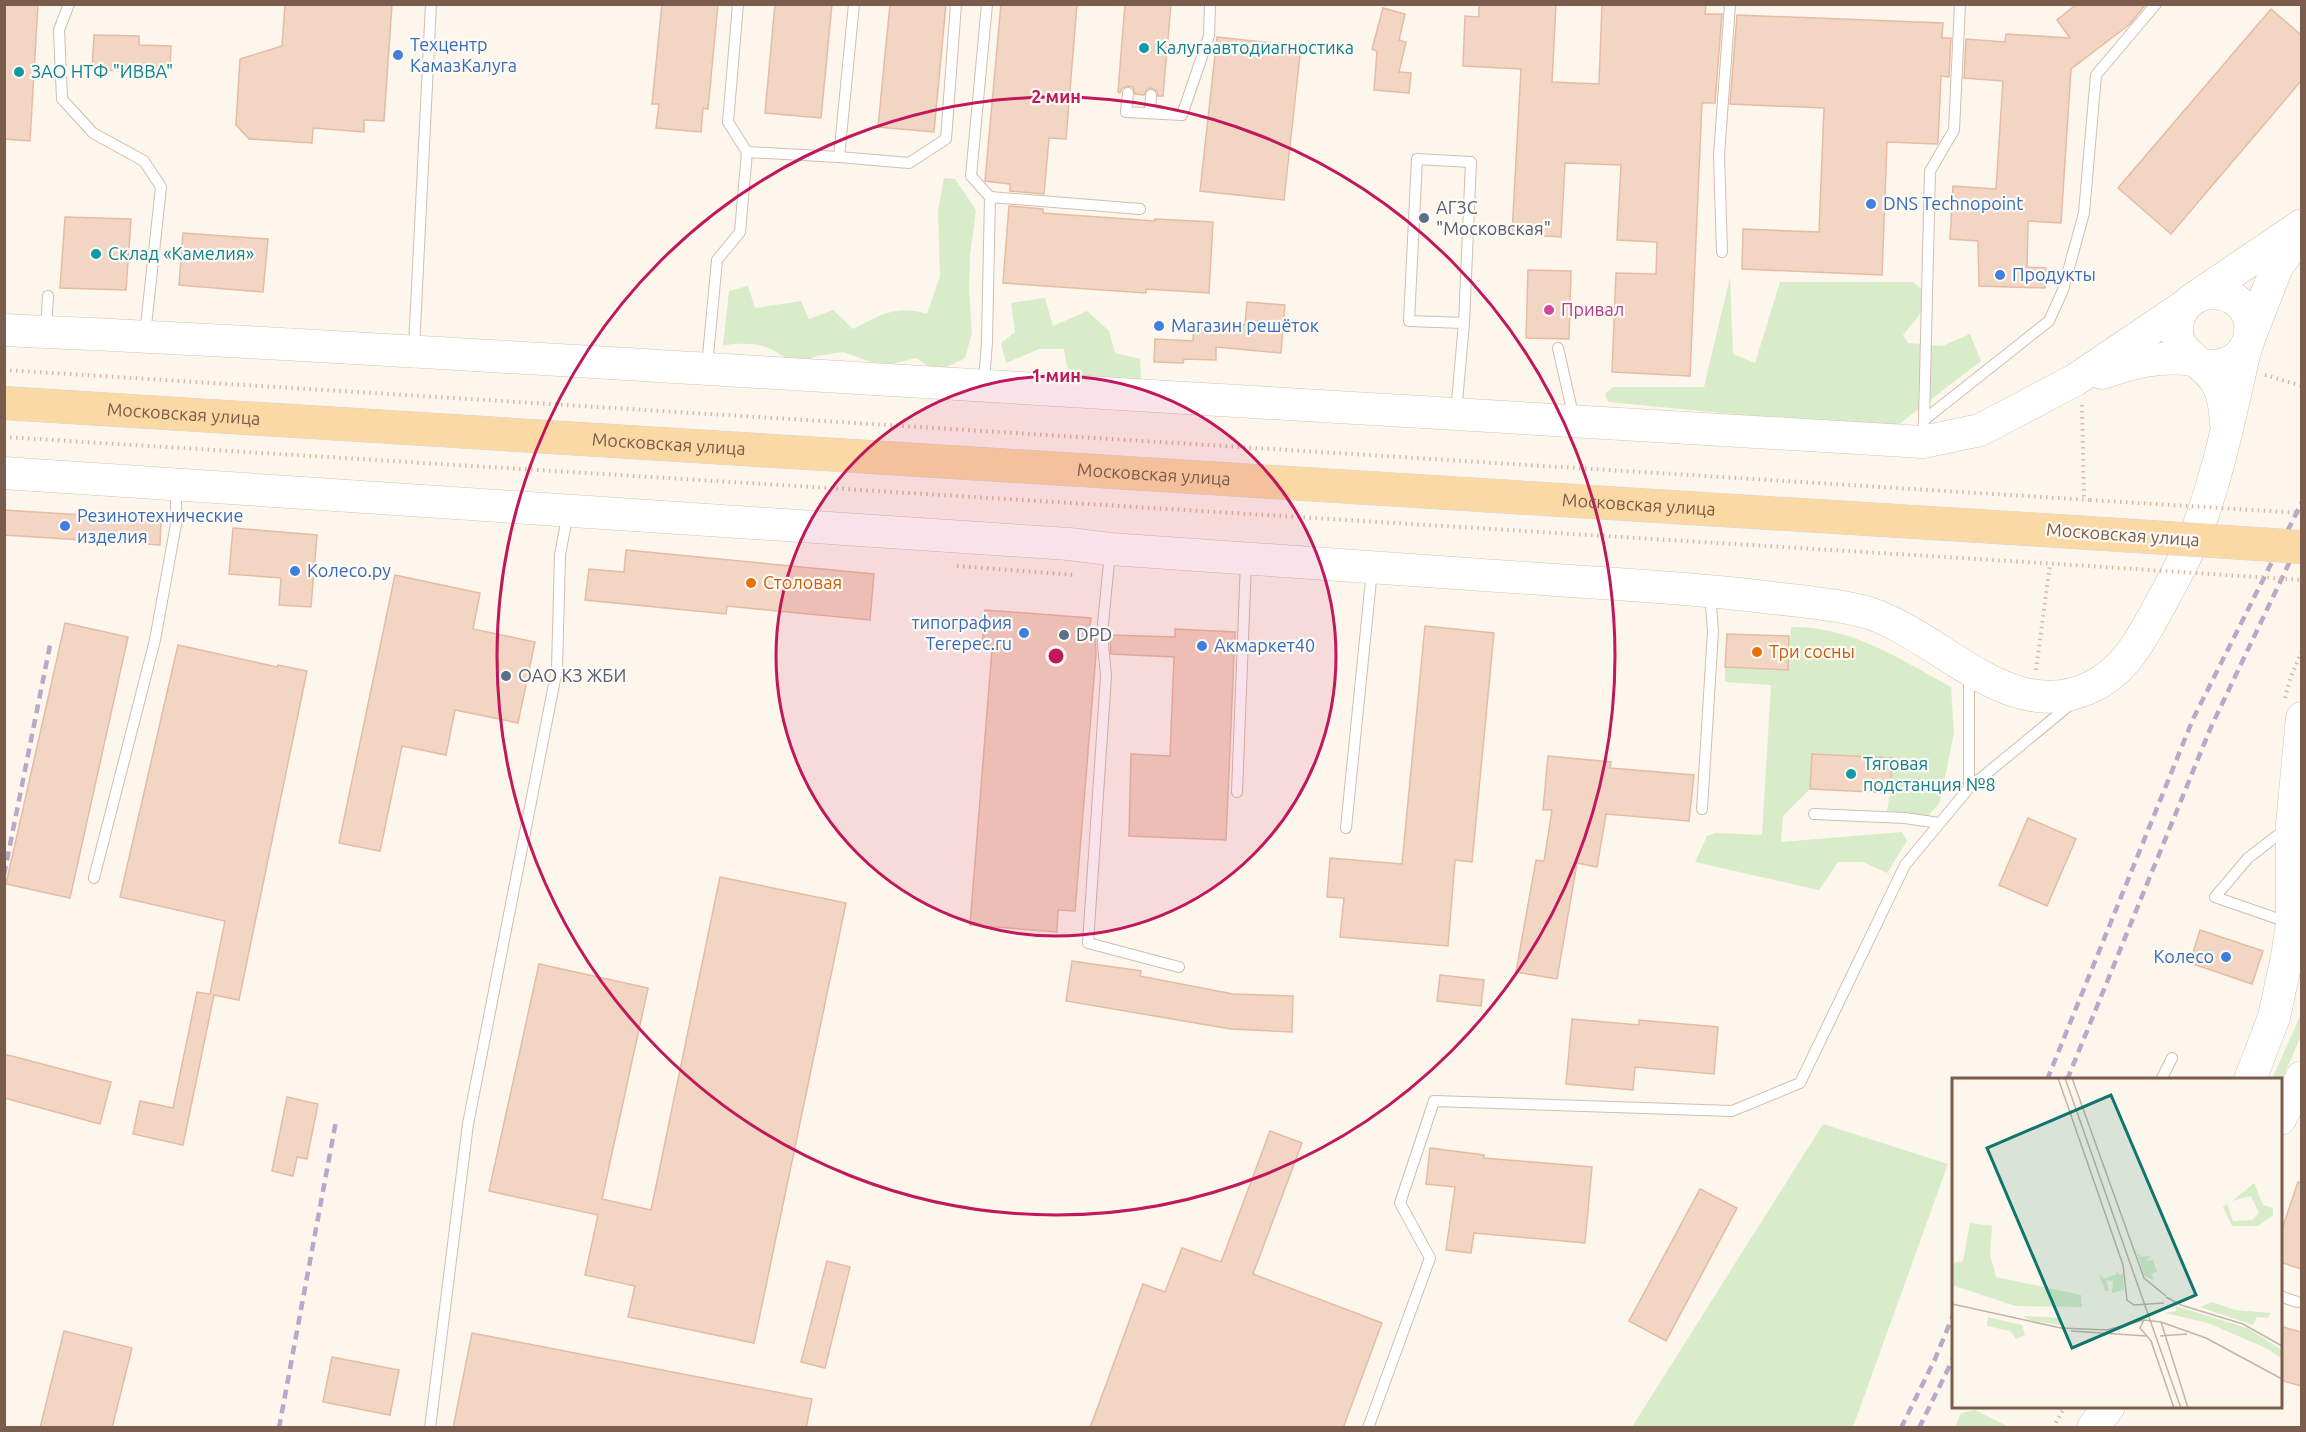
<svg xmlns="http://www.w3.org/2000/svg" width="2306" height="1432" viewBox="0 0 2306 1432" font-family="Ubuntu,sans-serif">
<style>
.green{fill:#d8ecc9}
.building{fill:#f3d5c3;stroke:#e6bba3;stroke-width:1.5}
.lines{fill:none;stroke-linecap:round;stroke-linejoin:round}
.lane-casing{stroke:#d1beb0;stroke-width:12}
.secondary-casing{stroke:#d6c0b0;stroke-width:33}
.primary-casing{stroke:#dad1cd;stroke-width:34}
.path{stroke:#d9b8a5;stroke-width:4;stroke-dasharray:1.5 4.5;stroke-linecap:butt}
.lane{stroke:#fff;stroke-width:10}
.secondary{stroke:#fff;stroke-width:32}
.primary{stroke:#fbd9a5;stroke-width:33}
.rail{stroke:#b9a8c9;stroke-width:4.5;stroke-dasharray:9 6;stroke-linecap:butt}
.primary-bridge-casing{stroke:#dad1cd;stroke-width:34;stroke-linecap:butt}
.path-bridge{stroke:#d9b8a5;stroke-width:4;stroke-dasharray:1.5 4.5;stroke-linecap:butt}
.primary-bridge{stroke:#fbd9a5;stroke-width:33}
.ring{fill:none;stroke:#c2185b;stroke-width:3}
.culture-dot{fill:#0f9aa8;stroke:#fffaf3;stroke-width:2}
.shop-dot{fill:#3f7fe0;stroke:#fffaf3;stroke-width:2}
.service-dot{fill:#5c6f8a;stroke:#fffaf3;stroke-width:2}
.hotel-dot{fill:#d1479c;stroke:#fffaf3;stroke-width:2}
.food-dot{fill:#e8710a;stroke:#fffaf3;stroke-width:2}
.labels{text-anchor:middle;stroke-width:4.5;stroke-linejoin:round;paint-order:stroke}
.shop-label{font-size:18px;fill:#366cbe;stroke:#fffaf3;text-anchor:start}
.culture-label{font-size:18px;fill:#0d838f;stroke:#fffaf3;text-anchor:start}
.service-label{font-size:18px;fill:#4e5e75;stroke:#fffaf3;text-anchor:start}
.hotel-label{font-size:18px;fill:#b23c85;stroke:#fffaf3;text-anchor:start}
.street-label{font-size:18px;fill:#7a5c4d;stroke:#fffaf3}
.food-label{font-size:18px;fill:#c56008;stroke:#fffaf3;text-anchor:start}
.inset-road{fill:none;stroke:#c5b3a7;stroke-width:1.5}
.view{fill:#0f766e;fill-opacity:0.15;stroke:#0f766e;stroke-width:3}
.inset-edge{fill:none;stroke:#7a5c4d;stroke-width:3}
.centre{fill:#c2185b;stroke:#fffaf3;stroke-width:3}
.ring-label{font-size:18px;text-anchor:middle;font-weight:bold;fill:#c2185b;stroke:#fffaf3;stroke-width:4.5;stroke-linejoin:round;paint-order:stroke}
</style>
<rect width="100%" height="100%" fill="#fdf6ec"/>
<g class="green">
<path d="M 944,178 L 955,179 L 976,210 L 970,255 L 969,291 L 972,333 L 965,358 L 937,372 L 916,358 L 892,364 L 871,362 L 843,352 L 817,356 L 795,365 C 766,343 759,342 723,345 L 729,291 L 748,286 L 755,308 L 801,301 L 809,319 L 833,310 L 853,329 C 881,315 895,304 927,314 L 940,276 L 938,210 Z"/>
<path d="M 1730,277 L 1733,354 L 1755,363 L 1780,282 L 1913,282 L 1933,298 L 1903,335 L 1908,343 L 1942,346 L 1970,334 L 1981,361 L 1898,425 L 1743,415 L 1608,402 L 1605,394 L 1613,387 L 1704,387 Z"/>
<path d="M 1045,298 L 1053,326 L 1087,311 L 1109,331 L 1115,353 L 1140,359 L 1141,379 L 1096,385 L 1067,367 L 1064,349 L 1039,349 L 1006,363 L 1001,343 L 1015,332 L 1011,303 Z"/>
<path d="M 1791,627 C 1851,626 1900,659 1951,687 L 1954,733 L 1940,802 L 1928,816 L 1887,811 L 1890,793 L 1891,758 L 1812,755 L 1810,789 L 1783,816 L 1781,842 L 1902,832 L 1907,841 L 1887,873 L 1863,862 L 1838,862 L 1819,890 L 1695,862 L 1707,836 L 1716,833 L 1762,835 L 1771,685 L 1725,682 L 1725,667 L 1788,669 Z"/>
<path d="M 2301,1014 L 2301,1036 L 2281,1082 L 2280,1080 L 2272,1079 Z"/>
<path d="M 1823,1124 L 1948,1164 L 1853,1427 L 1632,1427 Z"/>
<path d="M 1975,1410 L 2009,1427 L 1955,1427 L 1961,1413 Z"/>
</g>
<g class="building">
<path d="M 4,4 L 38,4 L 30,141 L 4,139 Z"/>
<path d="M 285,4 L 392,4 L 384,121 L 364,120 L 364,132 L 313,128 L 312,143 L 249,139 L 236,125 L 240,59 L 282,46 Z"/>
<path d="M 662,4 L 718,4 L 708,109 L 703,108 L 701,132 L 656,128 L 659,104 L 652,104 Z"/>
<path d="M 775,4 L 832,4 L 821,118 L 765,113 Z"/>
<path d="M 890,4 L 946,4 L 934,132 L 878,127 Z"/>
<path d="M 1001,4 L 1077,4 L 1066,139 L 1049,138 L 1044,194 L 1010,191 L 1010,184 L 985,181 Z"/>
<path d="M 1125,4 L 1171,4 L 1163,96 L 1158,96 L 1157,91 L 1152,88 L 1147,89 L 1144,95 L 1135,94 L 1133,87 L 1128,86 L 1122,88 L 1120,93 L 1118,92 Z"/>
<path d="M 1479,4 L 1556,4 L 1552,82 L 1599,84 L 1602,4 L 1706,4 L 1705,14 L 1722,14 L 1715,103 L 1702,103 L 1690,376 L 1612,372 L 1616,273 L 1656,274 L 1657,242 L 1617,240 L 1621,165 L 1565,163 L 1561,237 L 1512,234 L 1521,69 L 1463,66 L 1465,16 L 1479,17 Z"/>
<path d="M 2077,4 L 2146,4 L 2130,24 L 2071,69 L 2061,223 L 2028,221 L 2027,267 L 2046,268 L 2045,288 L 1979,286 L 1978,241 L 1950,239 L 1953,186 L 1996,189 L 2003,81 L 1964,78 L 1966,39 L 2005,42 L 2006,34 L 2070,38 L 2057,20 Z"/>
<path d="M 1383,8 L 1405,14 L 1399,40 L 1406,42 L 1399,72 L 1411,73 L 1409,93 L 1374,90 L 1377,51 L 1372,49 Z"/>
<path d="M 2271,9 L 2301,35 L 2301,81 L 2171,234 L 2118,188 Z"/>
<path d="M 1737,15 L 1943,23 L 1942,38 L 1951,38 L 1949,77 L 1941,76 L 1938,142 L 1937,144 L 1887,142 L 1882,275 L 1742,269 L 1743,229 L 1819,232 L 1824,108 L 1730,104 Z"/>
<path d="M 94,35 L 139,36 L 139,45 L 171,46 L 170,68 L 138,67 L 138,71 L 92,70 Z"/>
<path d="M 1217,37 L 1301,46 L 1284,200 L 1200,191 Z"/>
<path d="M 1009,206 L 1043,209 L 1043,213 L 1155,221 L 1155,219 L 1213,222 L 1209,293 L 1146,289 L 1146,293 L 1003,283 Z"/>
<path d="M 65,217 L 131,219 L 126,290 L 60,288 Z"/>
<path d="M 183,233 L 268,239 L 263,292 L 179,285 Z"/>
<path d="M 1528,270 L 1571,271 L 1569,339 L 1526,338 Z"/>
<path d="M 1247,302 L 1285,305 L 1281,353 L 1216,347 L 1216,360 L 1184,359 L 1183,363 L 1154,362 L 1155,339 L 1193,341 L 1194,323 L 1245,325 Z"/>
<path d="M 4,510 L 161,520 L 160,545 L 4,535 Z"/>
<path d="M 233,528 L 317,535 L 311,607 L 279,605 L 281,578 L 229,574 Z"/>
<path d="M 626,550 L 874,574 L 870,620 L 727,606 L 726,614 L 585,600 L 589,569 L 624,572 Z"/>
<path d="M 395,575 L 480,593 L 473,629 L 535,642 L 518,723 L 455,710 L 446,755 L 402,746 L 380,851 L 339,843 Z"/>
<path d="M 985,610 L 1091,618 L 1089,634 L 1095,634 L 1096,654 L 1075,911 L 1058,910 L 1057,932 L 970,925 L 992,650 L 982,649 Z"/>
<path d="M 65,623 L 128,637 L 70,898 L 6,884 Z"/>
<path d="M 1425,626 L 1494,633 L 1472,862 L 1455,860 L 1448,946 L 1340,937 L 1344,898 L 1327,897 L 1330,858 L 1402,864 Z"/>
<path d="M 1175,629 L 1235,632 L 1226,840 L 1129,836 L 1131,754 L 1170,756 L 1174,657 L 1111,654 L 1110,635 L 1175,637 Z"/>
<path d="M 1727,634 L 1789,636 L 1788,670 L 1725,667 Z"/>
<path d="M 178,645 L 277,667 L 278,665 L 307,671 L 239,1000 L 214,995 L 183,1145 L 133,1134 L 140,1101 L 173,1108 L 197,992 L 210,994 L 225,921 L 120,897 Z"/>
<path d="M 1812,754 L 1892,758 L 1890,793 L 1810,789 Z"/>
<path d="M 1548,756 L 1611,762 L 1610,768 L 1694,775 L 1689,821 L 1606,814 L 1597,867 L 1577,863 L 1557,979 L 1516,972 L 1536,860 L 1544,861 L 1552,810 L 1543,810 Z"/>
<path d="M 2028,818 L 2076,839 L 2047,906 L 1999,885 Z"/>
<path d="M 720,877 L 846,903 L 754,1343 L 628,1317 L 635,1286 L 585,1275 L 598,1215 L 489,1191 L 539,964 L 648,988 L 602,1199 L 651,1210 Z"/>
<path d="M 2200,930 L 2263,951 L 2252,984 L 2190,963 Z"/>
<path d="M 1072,961 L 1141,971 L 1140,976 L 1233,994 L 1293,996 L 1292,1032 L 1231,1029 L 1066,1001 Z"/>
<path d="M 1440,975 L 1484,980 L 1481,1006 L 1437,1001 Z"/>
<path d="M 1572,1019 L 1639,1025 L 1639,1020 L 1718,1027 L 1714,1074 L 1635,1067 L 1633,1090 L 1566,1084 Z"/>
<path d="M 4,1054 L 111,1082 L 100,1124 L 4,1098 Z"/>
<path d="M 287,1097 L 318,1104 L 307,1159 L 297,1157 L 293,1176 L 272,1171 Z"/>
<path d="M 1270,1131 L 1302,1143 L 1253,1274 L 1382,1323 L 1343,1428 L 1090,1428 L 1143,1284 L 1165,1292 L 1182,1248 L 1221,1262 Z"/>
<path d="M 1430,1148 L 1484,1155 L 1484,1158 L 1592,1167 L 1585,1243 L 1474,1233 L 1471,1253 L 1446,1250 L 1455,1187 L 1426,1184 Z"/>
<path d="M 2298,1182 L 2301,1183 L 2301,1269 L 2280,1262 L 2280,1235 Z"/>
<path d="M 1700,1189 L 1737,1208 L 1666,1341 L 1629,1321 Z"/>
<path d="M 827,1261 L 850,1267 L 825,1368 L 801,1362 Z"/>
<path d="M 2280,1326 L 2301,1332 L 2301,1386 L 2280,1380 Z"/>
<path d="M 64,1331 L 132,1348 L 112,1428 L 40,1428 Z"/>
<path d="M 472,1333 L 812,1399 L 806,1428 L 453,1428 Z"/>
<path d="M 332,1357 L 399,1370 L 390,1415 L 323,1402 Z"/>
</g>
<g class="lines">
<g class="lane-casing">
<g id="lane">
<path d="M 69,4 L 59,30 L 62,99 L 93,133 L 144,161 L 161,187 L 145,335"/>
<path d="M 987,4 L 971,176 L 990,197"/>
<path d="M 1128,93 L 1126,112 L 1182,115 L 1209,36 L 1210,4"/>
<path d="M 1150,113 L 1151,95"/>
<path d="M 747,152 L 839,157 L 854,4"/>
<path d="M 839,157 L 909,163 L 946,139 L 956,4"/>
<path d="M 1722,252 L 1719,155 L 1730,4"/>
<path d="M 46,329 L 48,296"/>
<path d="M 414,348 L 431,4"/>
<path d="M 1558,348 L 1574,419"/>
<path d="M 707,366 L 717,260 L 740,232 L 747,152 L 728,122 L 738,4"/>
<path d="M 984,382 L 987,341 L 990,197 L 1140,209"/>
<path d="M 1456,413 L 1464,323 L 1471,162 L 1417,159 L 1409,321 L 1464,323"/>
<path d="M 1924,420 L 1930,171 L 1954,130 L 1960,4"/>
<path d="M 1923,438 L 1924,420 L 2049,321 L 2063,290 L 2084,213 L 2096,75 L 2156,4"/>
<path d="M 1110,552 L 1102,634 L 1106,676 L 1088,943 L 1179,967"/>
<path d="M 1969,788 L 1969,673"/>
<path d="M 1237,792 L 1246,562"/>
<path d="M 1702,809 L 1713,631 L 1710,594"/>
<path d="M 1814,814 L 1905,818 L 1939,823"/>
<path d="M 1346,828 L 1372,570"/>
<path d="M 2287,828 L 2248,858 L 2215,897 L 2290,923"/>
<path d="M 94,878 L 155,640 L 176,524 L 176,488"/>
<path d="M 2161,1080 L 2172,1058"/>
<path d="M 2280,1296 L 2297,1302"/>
<path d="M 430,1428 L 468,1124 L 557,669 L 560,555 L 568,512"/>
<path d="M 1368,1428 L 1430,1258 L 1400,1203 L 1434,1101 L 1732,1111 L 1800,1083 L 1905,865 L 1969,788 L 2071,704"/>
</g>
</g>
<g class="secondary-casing">
<g id="secondary">
<path d="M 2196,297 L 2302,225"/>
<path d="M 4,330 C 239,340 474,355 708,369 C 1113,393 1518,419 1923,442 L 1980,430 L 2075,380 L 2186,305"/>
<path d="M 2250,336 L 2277,267 L 2301,233"/>
<path d="M 2202,365 C 2258,374 2267,302 2220,294 C 2211,292 2201,294 2193,299 C 2186,304 2180,312 2178,321 C 2170,353 2204,360 2217,383 C 2224,396 2225,410 2226,424"/>
<path d="M 2102,373 C 2133,363 2159,355 2193,360"/>
<path d="M 4,473 L 1069,544 L 1110,549 C 1263,560 1417,570 1570,581 C 1635,585 1700,589 1765,597 C 1797,601 1830,603 1862,611 C 1936,630 2008,728 2091,687 C 2127,670 2143,636 2161,603 C 2174,579 2188,554 2198,528 C 2220,468 2232,407 2246,346"/>
<path d="M 2250,1080 L 2274,1017 L 2287,957 L 2292,924 L 2292,825 L 2302,718"/>
<path d="M 2280,1119 L 2302,1077"/>
<path d="M 2093,1428 L 2109,1406"/>
</g>
</g>
<g class="primary-casing">
<g id="primary">
<path id="s1" d="M 4,403 L 2074,532"/>
</g>
</g>
<g class="path">
<path d="M 4,370 L 2090,500"/>
<path d="M 2265,375 L 2302,386"/>
<path d="M 2082,405 L 2084,499"/>
<path d="M 4,437 L 2058,564"/>
<path d="M 957,566 L 1075,575"/>
<path d="M 2036,670 L 2050,564"/>
<path d="M 2285,698 L 2290,679 L 2302,651"/>
<path d="M 2053,1428 L 2065,1406"/>
</g>
<use href="#lane" class="lane"/>
<use href="#secondary" class="secondary"/>
<use href="#primary" class="primary"/>
<g class="rail">
<path d="M 4,875 L 51,640"/>
<path d="M 2047,1080 L 2193,719 L 2302,502"/>
<path d="M 2067,1080 L 2211,727 L 2302,536"/>
<path d="M 279,1428 L 336,1121"/>
<path d="M 1901,1428 L 1935,1359 L 1954,1313"/>
<path d="M 1919,1428 L 1954,1357"/>
</g>
<g class="primary-bridge-casing">
<path id="primary-bridge" d="M 2074,532 L 2302,547"/>
</g>
<g class="path-bridge">
<path d="M 2090,500 L 2302,513"/>
<path d="M 2058,564 L 2302,580"/>
</g>
<use href="#primary-bridge" class="primary-bridge"/>
</g>
<circle cx="1056" cy="656" r="280" fill="#c2185b" fill-opacity=".12"/>
<g class="ring">
<circle cx="1056" cy="656" r="280"/>
<circle cx="1056" cy="656" r="559"/>
</g>
<g class="culture-dot">
<circle cx="1144" cy="48" r="6"/>
<circle cx="19" cy="72" r="6"/>
<circle cx="96" cy="254" r="6"/>
<circle cx="1851" cy="774" r="6"/>
</g>
<g class="shop-dot">
<circle cx="398" cy="55" r="6"/>
<circle cx="1871" cy="204" r="6"/>
<circle cx="2000" cy="275" r="6"/>
<circle cx="1159" cy="326" r="6"/>
<circle cx="65" cy="526" r="6"/>
<circle cx="295" cy="571" r="6"/>
<circle cx="1024" cy="633" r="6"/>
<circle cx="1202" cy="646" r="6"/>
<circle cx="2226" cy="957" r="6"/>
</g>
<g class="service-dot">
<circle cx="1424" cy="218" r="6"/>
<circle cx="1064" cy="635" r="6"/>
<circle cx="506" cy="676" r="6"/>
</g>
<circle class="hotel-dot" cx="1549" cy="310" r="6"/>
<g class="food-dot">
<circle cx="751" cy="583" r="6"/>
<circle cx="1757" cy="652" r="6"/>
</g>
<g class="labels">
<g class="shop-label">
<text x="410" y="51">Техцентр<tspan x="410" dy="21">КамазКалуга</tspan></text>
<text x="1883" y="210">DNS Technopoint</text>
<text x="2012" y="281">Продукты</text>
<text x="1171" y="332">Магазин решёток</text>
<text x="77" y="522">Резинотехнические<tspan x="77" dy="21">изделия</tspan></text>
<text x="307" y="577">Колесо.ру</text>
<text x="1012" y="629" text-anchor="end">типография<tspan x="1012" dy="21">Terepec.ru</tspan></text>
<text x="1214" y="652">Акмаркет40</text>
<text x="2214" y="963" text-anchor="end">Колесо</text>
</g>
<g class="culture-label">
<text x="1156" y="54">Калугаавтодиагностика</text>
<text x="31" y="78">ЗАО НТФ "ИВВА"</text>
<text x="108" y="260">Склад «Камелия»</text>
<text x="1863" y="770">Тяговая<tspan x="1863" dy="21">подстанция №8</tspan></text>
</g>
<g class="service-label">
<text x="1436" y="214">АГЗС<tspan x="1436" dy="21">"Московская"</tspan></text>
<text x="1076" y="641">DPD</text>
<text x="518" y="682">ОАО КЗ ЖБИ</text>
</g>
<g class="hotel-label">
<text x="1561" y="316">Привал</text>
</g>
<g class="street-label">
<text dy="6" stroke="none"><textPath href="#s1" startOffset="180">Московская улица</textPath></text>
<text dy="6" stroke="none"><textPath href="#s1" startOffset="666">Московская улица</textPath></text>
<text dy="6" stroke="none"><textPath href="#s1" startOffset="1152">Московская улица</textPath></text>
<text dy="6" stroke="none"><textPath href="#s1" startOffset="1638">Московская улица</textPath></text>
<text transform="translate(2123 535) rotate(4)" y="6">Московская улица</text>
</g>
<g class="food-label">
<text x="763" y="589">Столовая</text>
<text x="1769" y="658">Три сосны</text>
</g>
</g>
<g transform="translate(1952 1078)">
<rect width="330" height="330" fill="#fdf6ec"/>
<path d="M 302,105 L 311,127 L 321,130 L 321,137 L 306,148 L 280,148 L 271,129 L 275,125 L 281,143 L 300,142 L 307,135 L 299,118 L 280,123 ZM 18,145 L 40,148 L 38,176 L 44,199 L 129,217 L 130,229 L 63,228 L 0,207 L 0,185 L 11,183 ZM 184,171 L 189,179 L 199,178 L 193,183 L 201,182 L 205,194 L 200,195 L 201,202 L 192,198 ZM 165,192 L 167,197 L 171,196 L 172,212 L 160,215 L 161,203 L 154,202 L 157,213 L 153,213 L 147,196 L 152,201 L 165,196 ZM 260,224 L 283,232 L 319,235 L 316,240 L 305,239 L 301,247 L 248,229 ZM 224,228 L 295,250 L 330,272 L 330,281 L 316,271 L 256,245 L 213,235 L 224,233 ZM 71,238 L 109,240 L 109,247 L 77,242 ZM 36,239 L 70,247 L 73,257 L 64,261 L 58,253 L 35,248 Z" fill="#d8ecc9"/>
<path class="inset-road" d="M 106,0 L 171,187 L 175,222 L 182,227 L 212,225M 113,0 L 229,330M 120,0 L 192,200 L 214,218M 214,219 L 229,227 L 291,246 L 330,268M 0,226 L 109,250 L 155,252 L 192,242M 209,244 L 236,330M 119,253 L 194,258M 208,258 L 235,256M 222,330 L 199,263 L 188,250 L 192,242 L 209,244 L 254,260 L 330,301"/>
<path class="view" d="M 159,17 L 244,217 L 120,270 L 35,70 Z"/>
<rect width="330" height="330" class="inset-edge"/>
</g>
<circle cx="1056" cy="656" r="9" class="centre"/>
<g class="ring-label">
<text x="1056" y="103">2 мин</text>
<text x="1056" y="382">1 мин</text>
</g>
<rect width="2306" height="1432" fill="none" stroke="#7a5c4d" stroke-width="12"/>
</svg>
